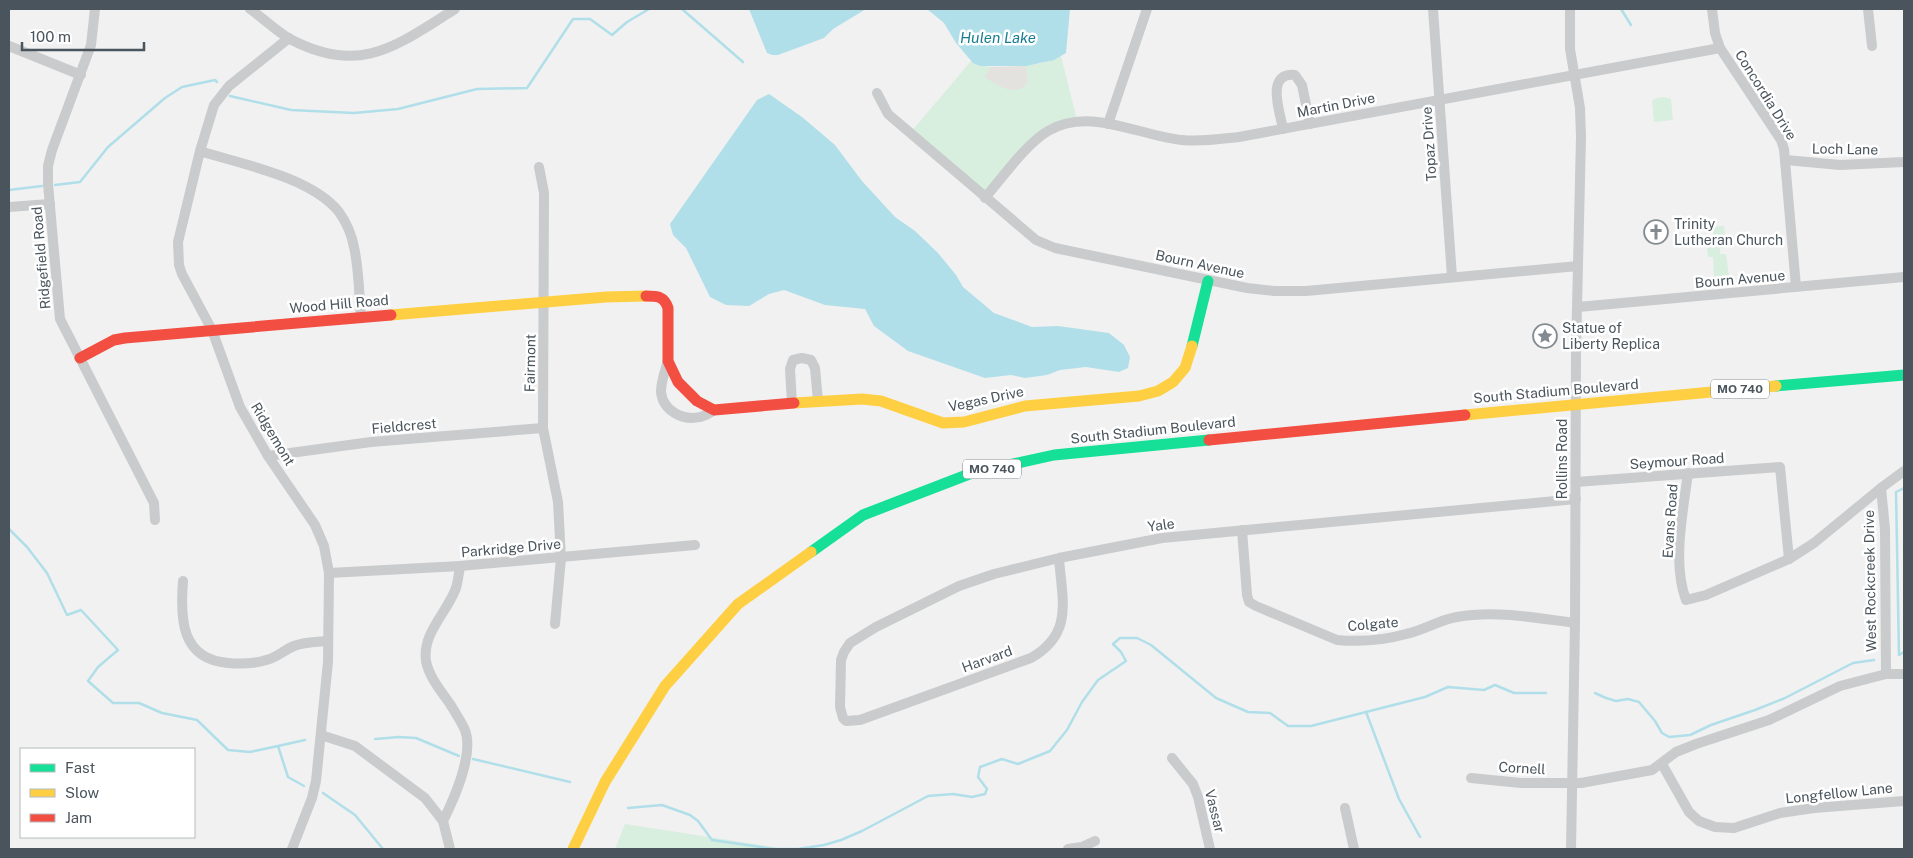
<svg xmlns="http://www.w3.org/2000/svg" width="1913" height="858" viewBox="0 0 1913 858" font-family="'Public Sans',sans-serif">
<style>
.green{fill:#d8eedf}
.sand{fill:#e4e2de}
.water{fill:#b0dfe9}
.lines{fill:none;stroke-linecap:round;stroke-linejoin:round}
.stream{stroke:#b0dfe9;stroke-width:2.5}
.street{stroke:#c9cbcc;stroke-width:10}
.fast{stroke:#16e098;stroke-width:11}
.slow{stroke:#ffcf43;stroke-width:11}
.jam{stroke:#f24e42;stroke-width:11}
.labels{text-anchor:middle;stroke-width:5;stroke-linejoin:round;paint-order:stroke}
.shield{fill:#fff;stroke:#80878d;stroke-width:1}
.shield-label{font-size:12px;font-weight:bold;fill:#49545c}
.street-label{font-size:14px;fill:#49545c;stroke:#fff}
.poi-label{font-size:14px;fill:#49545c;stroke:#fff;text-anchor:start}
.water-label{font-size:15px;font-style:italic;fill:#187d92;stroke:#fff}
</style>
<rect width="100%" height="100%" fill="#f1f1f1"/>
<g class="green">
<path d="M 1061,56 L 1077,120 L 1046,131 L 985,197 L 911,132 L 971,61 C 985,73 1046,66 1061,56 Z"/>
<path d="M 1662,97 L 1669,98 L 1671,99 L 1673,120 L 1654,122 L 1652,101 L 1654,99 Z"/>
<path d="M 1724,226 L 1726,248 L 1720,248 L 1720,254 L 1726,254 L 1729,276 L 1714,277 L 1713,257 L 1708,257 L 1706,238 L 1713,237 L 1714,227 Z"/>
<path d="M 625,824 L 786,849 L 615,849 Z"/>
</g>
<path class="sand" d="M 1026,66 L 1028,82 C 1017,98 997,86 985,77 L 991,67 Z"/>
<g class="water">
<path d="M 749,9 L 866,9 L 833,29 L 824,38 L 778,55 L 772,55 L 767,53 Z"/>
<path d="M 927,9 L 1070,9 L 1066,53 L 1054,60 L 1026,66 L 980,66 L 973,63 L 956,43 L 944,23 Z"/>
<path d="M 769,94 L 802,117 L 835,145 L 862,181 L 895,217 L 915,231 L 938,253 L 956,275 L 963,287 L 994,313 L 1032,327 L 1058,326 L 1109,333 L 1124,345 L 1130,357 L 1128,368 L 1119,372 L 1086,367 L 1060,370 L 1047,375 L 1025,378 L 1011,375 L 985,378 L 908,351 L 874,326 L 865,309 L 825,305 L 784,290 L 769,294 L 749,306 L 726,305 L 710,297 L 686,248 L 673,235 L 670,224 L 757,100 Z"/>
</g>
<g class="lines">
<g class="stream">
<path d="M 682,9 L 743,62"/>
<path d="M 1621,9 L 1631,25"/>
<path d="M 230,96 L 291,110 L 354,113 L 398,109 L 477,89 L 527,88 L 573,19 L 590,19 L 612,35 L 627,22 L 649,9"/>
<path d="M 55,185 L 80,182 L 108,147 L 165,98 L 182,87 L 215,80 L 217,82"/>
<path d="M 9,190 L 42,186"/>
<path d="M 1904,488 L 1896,492 L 1899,655 L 1904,652"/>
<path d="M 9,529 L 27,547 L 47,573 L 67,615 L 81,610 L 118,650 L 98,667 L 88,681 L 113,703 L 139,703 L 162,713 L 197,720 L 228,750 L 250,752 L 278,746 L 288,777 L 304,786"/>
<path d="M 1595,693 L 1606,698 L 1616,701 L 1628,699 L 1639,702 L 1655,721 L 1662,733 L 1669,737 L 1690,735 L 1711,725 L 1755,710 L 1785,698 L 1853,663 L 1874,660"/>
<path d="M 1366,712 L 1399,799 L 1420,837"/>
<path d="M 375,739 L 399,737 L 416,738 L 459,756"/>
<path d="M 278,746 L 305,740"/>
<path d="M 473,759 L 570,782"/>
<path d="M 323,793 L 355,815 L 383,849"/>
<path d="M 628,808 L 662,805 L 690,815 L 698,821 L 712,840 L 774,849 L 798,849 L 824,845 L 841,840 L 862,831 L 928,796 L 953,794 L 972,797 L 985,794 L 987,789 L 978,777 L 980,767 L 1002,759 L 1018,764 L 1050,751 L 1067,730 L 1082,702 L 1098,680 L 1126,661 L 1121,652 L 1113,644 L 1120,638 L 1137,638 L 1151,645 L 1216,698 L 1248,712 L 1270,713 L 1288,726 L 1311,726 L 1425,697 L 1448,687 L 1484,690 L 1495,685 L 1514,693 L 1546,693"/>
</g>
<g class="street">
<path d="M 95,9 L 91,45 L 52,150 L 48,166 L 48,184 L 60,319 L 154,503 L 155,520"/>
<path d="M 250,9 C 263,18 276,31 290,39 C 360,76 396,46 455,9"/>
<path d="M 1433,9 L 1452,277"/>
<path d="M 1570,9 L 1570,49 L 1580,108 L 1581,137 L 1576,350 L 1575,623 L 1571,849"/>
<path d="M 1712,9 L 1715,33 L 1720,48 L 1781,140 L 1784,149 L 1796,287"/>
<path d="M 1868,9 L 1872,46"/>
<path d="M 289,38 L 229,86 L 214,105 L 200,151 L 178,242 L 179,265 L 182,274 L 212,330 L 240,407 L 268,456 L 315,525 L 324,546 L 329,573 L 328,662 L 316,781 L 312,798 L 292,849"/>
<path d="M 9,46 L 81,75"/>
<path d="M 877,93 L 888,114 L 1036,240 L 1055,248 L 1247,288 L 1274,291 L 1306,291 L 1578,266"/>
<path d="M 1108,124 L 1147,9"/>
<path d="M 1283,129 C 1280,112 1265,72 1295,75 L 1302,85 L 1310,124"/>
<path d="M 200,151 C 241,164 311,177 339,212 C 346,222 352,236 354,247 C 359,269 359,294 361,317"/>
<path d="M 1786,160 L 1840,165 L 1904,162"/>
<path d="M 539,167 L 544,193 L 543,428 L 558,502 L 561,558 L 555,624"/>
<path d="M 985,198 C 1002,178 1026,144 1048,131 C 1089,106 1139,136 1182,140 C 1201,142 1220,139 1239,137 L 1720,48"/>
<path d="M 9,207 L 50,204"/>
<path d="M 1578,307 L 1904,277"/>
<path d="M 668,361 C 665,371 661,381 661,392 C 663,411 683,421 700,417 C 705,416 710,413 714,410"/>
<path d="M 792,403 L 790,369 L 793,360 L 802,358 L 811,360 L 815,368 L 818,401"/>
<path d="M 268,456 L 371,442 L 543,428"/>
<path d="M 1688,473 C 1683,512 1672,563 1686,600 L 1706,595 L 1789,559 L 1814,543 L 1881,488 L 1904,471"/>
<path d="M 1576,482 L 1780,467 L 1789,559"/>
<path d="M 1881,488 L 1885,529 L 1886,674"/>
<path d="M 1242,530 L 1247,595 L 1249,602 L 1256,606 L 1337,640 C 1359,642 1385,640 1406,634 C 1424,630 1439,620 1457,617 C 1496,610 1536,618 1575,623"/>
<path d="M 1059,558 C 1062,601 1074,633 1031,658 L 860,720 L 846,721 L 843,718 L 840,707 L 841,660 L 844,652 L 850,643 L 876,627 L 959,586 L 994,574 L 1059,558 L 1162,538 L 1576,499"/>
<path d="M 329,573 L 460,566 L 695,545"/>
<path d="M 183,581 C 180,619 181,659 228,663 C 240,664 254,664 266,660 C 276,658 284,650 294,646 C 304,642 317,642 328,641"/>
<path d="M 321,735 L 355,746 L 425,798 L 443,821 L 450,849"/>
<path d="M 1172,758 L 1193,784 L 1198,797 L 1210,849"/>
<path d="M 1662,764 L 1689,812 L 1699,821 L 1715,827 L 1734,828 L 1780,813 L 1814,808 L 1904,801"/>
<path d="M 1471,778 L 1521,783 L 1581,783 L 1652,770 L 1676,752 L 1696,744 L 1769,720 L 1840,686 L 1886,674 L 1904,674"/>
<path d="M 1345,808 L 1354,849"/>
<path d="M 443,821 C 454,799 474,754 465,730 C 461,721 455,712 450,704 C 441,691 429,677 426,661 C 422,633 447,613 456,588 C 458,581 459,573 460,566"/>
<path d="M 1068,849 L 1082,847 L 1095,841"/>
</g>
<g class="fast">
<path d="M 1192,346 L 1208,281"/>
<path d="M 1776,386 L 1904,375"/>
<path d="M 811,552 L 863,515 L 972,473 L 1054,455 L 1209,440"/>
</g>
<g class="slow">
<path d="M 391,315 L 606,297 L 646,296"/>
<path d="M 794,403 L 862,399 L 881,401 L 943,423 L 964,422 L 1025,406 L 1139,396 L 1158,391 L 1173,382 L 1185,368 L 1192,346"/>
<path d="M 1465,415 L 1776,386"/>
<path d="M 573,849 L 605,782 L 665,686 L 738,604 L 811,552"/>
</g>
<g class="jam">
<path d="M 646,296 C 657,296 664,296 668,308 L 668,361 L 678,382 L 697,401 L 714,410 L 794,403"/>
<path d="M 80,358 L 114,340 L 125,338 L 391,315"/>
<path d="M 1209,440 L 1465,415"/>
</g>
</g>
<defs>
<g id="church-ring" transform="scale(1.25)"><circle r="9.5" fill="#fff" stroke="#848b90" stroke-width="1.5"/><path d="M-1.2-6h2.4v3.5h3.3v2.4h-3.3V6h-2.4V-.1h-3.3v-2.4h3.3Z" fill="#848b90"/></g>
<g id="sight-ring" transform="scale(1.25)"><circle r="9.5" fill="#fff" stroke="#848b90" stroke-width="1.5"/><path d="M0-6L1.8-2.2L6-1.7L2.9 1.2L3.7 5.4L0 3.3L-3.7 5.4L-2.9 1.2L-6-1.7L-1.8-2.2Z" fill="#848b90"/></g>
</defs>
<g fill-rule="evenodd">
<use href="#church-ring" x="1656" y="232"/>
<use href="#sight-ring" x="1545" y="336"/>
</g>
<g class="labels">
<g class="shield">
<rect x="1711" y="379.5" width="58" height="19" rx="4"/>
<rect x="963" y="459.5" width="58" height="19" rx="4"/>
</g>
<g class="shield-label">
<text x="1740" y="393">MO 740</text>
<text x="992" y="473">MO 740</text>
</g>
<g class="street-label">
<text transform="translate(1766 95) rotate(58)" y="5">Concordia Drive</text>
<text transform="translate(1336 105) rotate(-11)" y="5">Martin Drive</text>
<text transform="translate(1429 144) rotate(-94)" y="5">Topaz Drive</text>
<text transform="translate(1845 149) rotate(1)" y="5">Loch Lane</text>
<text transform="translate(41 258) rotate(-95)" y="5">Ridgefield Road</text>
<text transform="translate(1200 264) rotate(12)" y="5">Bourn Avenue</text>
<text transform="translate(1740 279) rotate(-5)" y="5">Bourn Avenue</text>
<text transform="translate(339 304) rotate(-5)" y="5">Wood Hill Road</text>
<text transform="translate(530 363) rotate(-89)" y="5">Fairmont</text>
<text transform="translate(1556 391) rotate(-5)" y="5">South Stadium Boulevard</text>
<text transform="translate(986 399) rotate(-12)" y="5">Vegas Drive</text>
<text transform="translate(404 426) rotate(-5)" y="5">Fieldcrest</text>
<text transform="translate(1153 430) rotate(-6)" y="5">South Stadium Boulevard</text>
<text transform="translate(273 434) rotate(59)" y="5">Ridgemont</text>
<text transform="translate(1562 459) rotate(-90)" y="5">Rollins Road</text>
<text transform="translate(1677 461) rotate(-4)" y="5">Seymour Road</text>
<text transform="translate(1670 521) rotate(-86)" y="5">Evans Road</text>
<text transform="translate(1161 525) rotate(-8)" y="5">Yale</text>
<text transform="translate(511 548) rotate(-5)" y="5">Parkridge Drive</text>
<text transform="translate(1870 581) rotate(-91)" y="5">West Rockcreek Drive</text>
<text transform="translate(1373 624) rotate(-5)" y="5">Colgate</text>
<text transform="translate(987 659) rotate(-20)" y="5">Harvard</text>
<text transform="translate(1522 768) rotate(3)" y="5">Cornell</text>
<text transform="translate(1839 793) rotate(-6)" y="5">Longfellow Lane</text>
<text transform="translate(1215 811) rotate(76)" y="5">Vassar</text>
</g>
<g class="poi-label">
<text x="1674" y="229">Trinity<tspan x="1674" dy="16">Lutheran Church</tspan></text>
<text x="1562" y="333">Statue of<tspan x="1562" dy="16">Liberty Replica</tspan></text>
</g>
<g class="water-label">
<text x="998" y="43">Hulen Lake</text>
</g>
</g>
<rect width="1913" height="858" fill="none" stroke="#49545c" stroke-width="20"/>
<rect x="20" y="748" width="175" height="90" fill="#ffffff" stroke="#b6bbbe"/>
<rect x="30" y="764" width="25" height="8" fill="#16e098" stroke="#b6bbbe"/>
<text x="65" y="773" font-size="15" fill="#49545c">Fast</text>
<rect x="30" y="789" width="25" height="8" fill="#ffcf43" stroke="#b6bbbe"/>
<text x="65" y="798" font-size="15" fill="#49545c">Slow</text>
<rect x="30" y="814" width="25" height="8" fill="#f24e42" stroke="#b6bbbe"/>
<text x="65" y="823" font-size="15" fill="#49545c">Jam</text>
<path d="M22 42v8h122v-8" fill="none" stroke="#49545c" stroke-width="2.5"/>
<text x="30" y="42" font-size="15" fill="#49545c" stroke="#ffffff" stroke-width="4" paint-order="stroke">100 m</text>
</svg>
